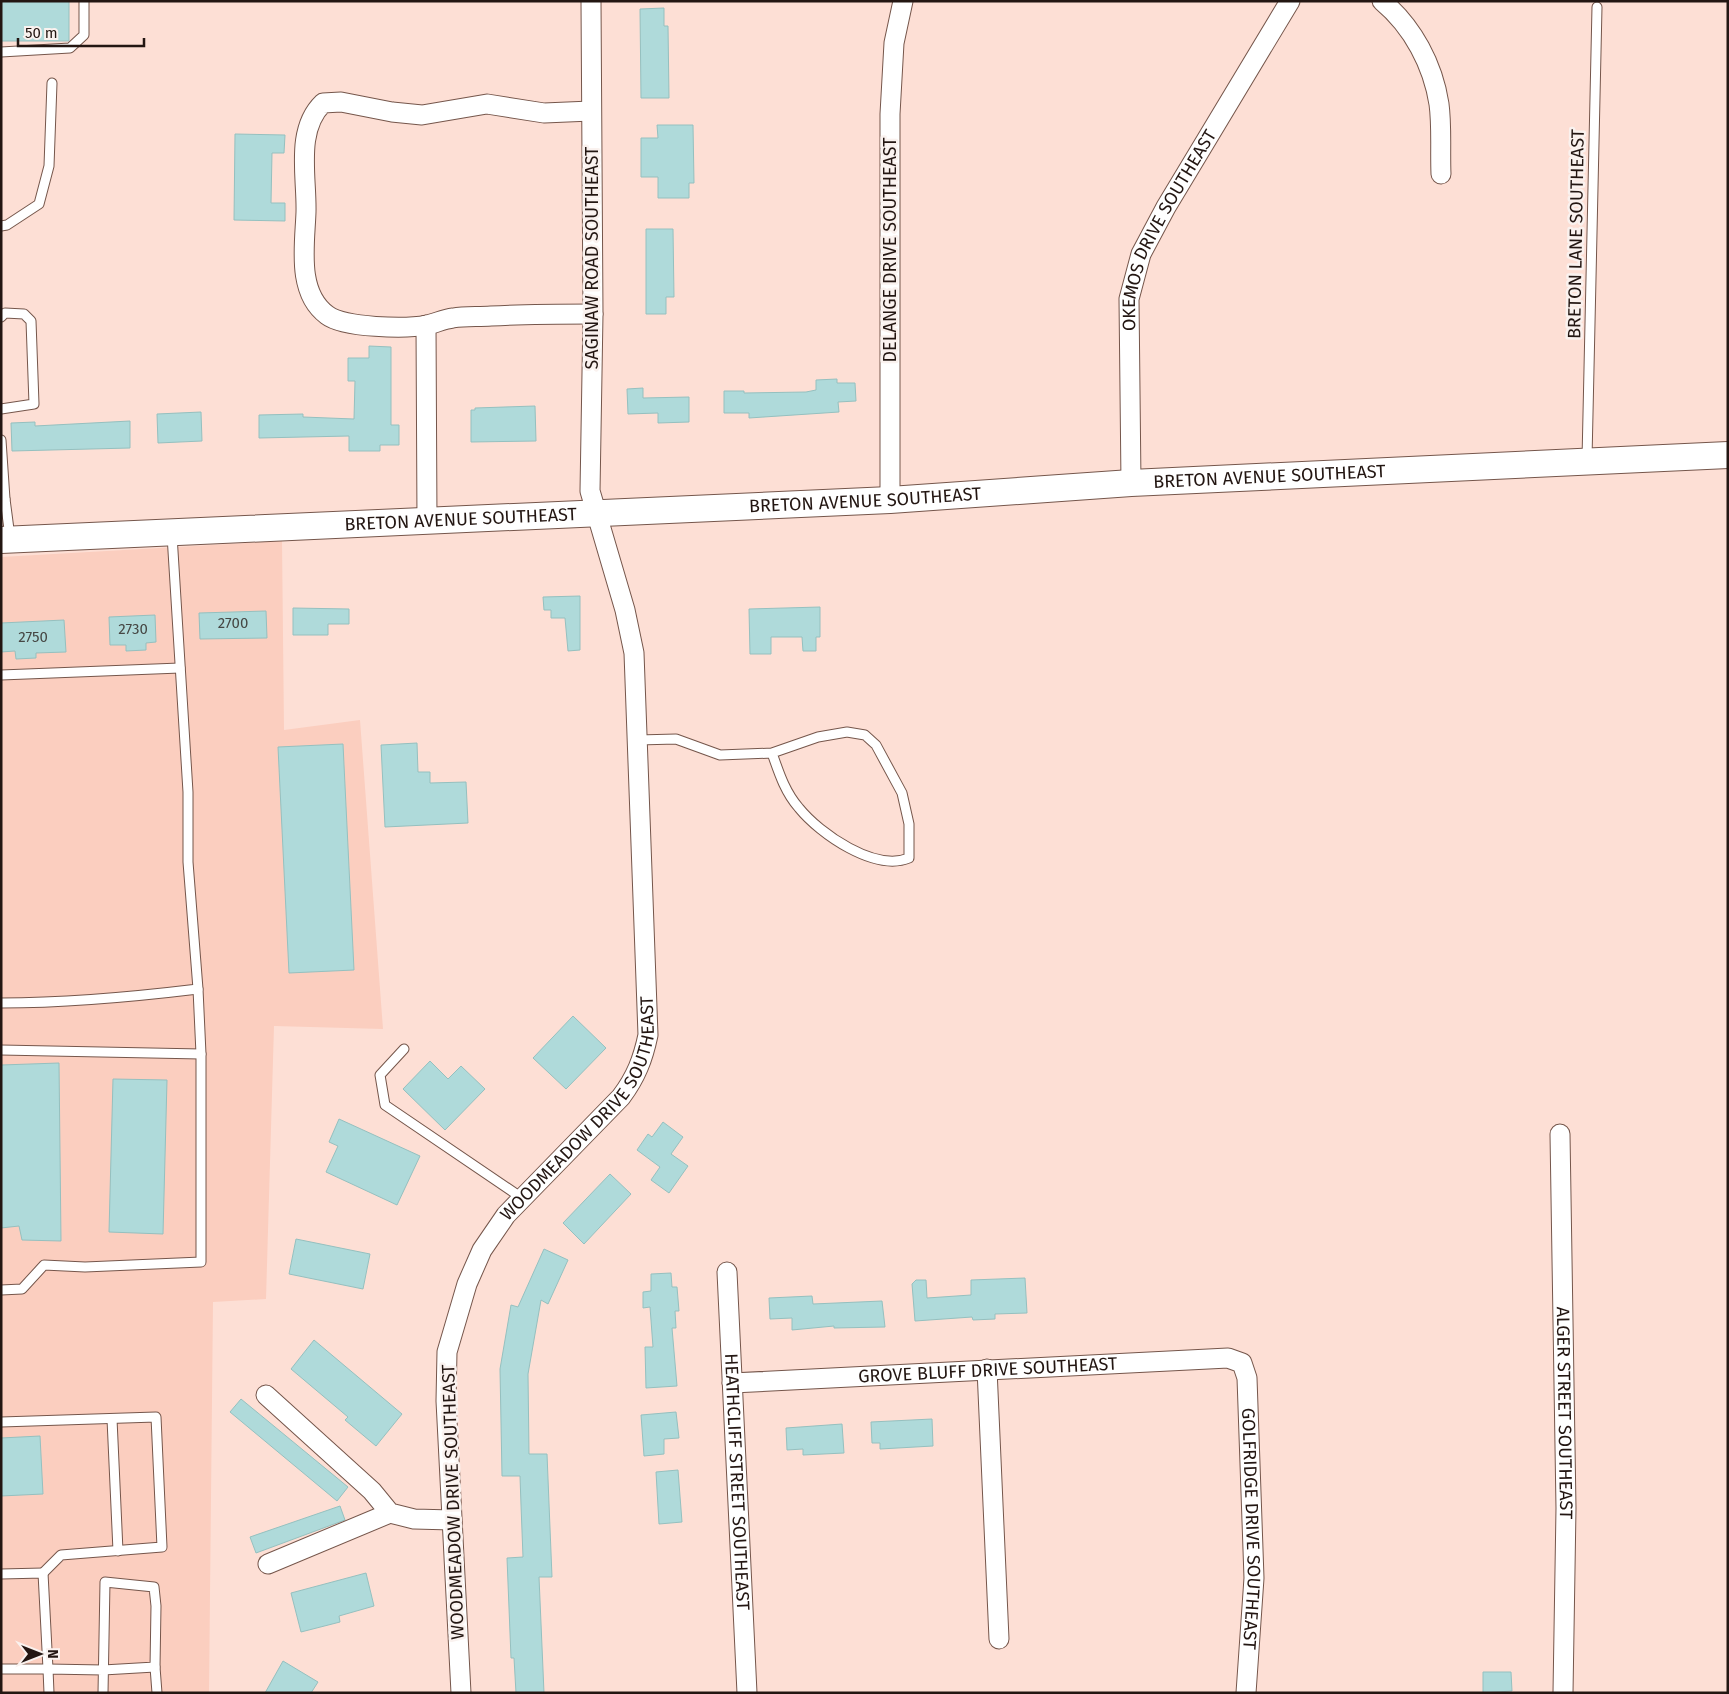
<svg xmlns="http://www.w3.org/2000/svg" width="1729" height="1694" viewBox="0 0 1729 1694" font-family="'Fira Sans',sans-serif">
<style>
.built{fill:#fbcebf}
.building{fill:#afdada;stroke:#95c0bf}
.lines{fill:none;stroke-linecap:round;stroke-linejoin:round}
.service-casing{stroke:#75564b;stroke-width:11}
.minor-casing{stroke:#75564b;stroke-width:21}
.secondary-casing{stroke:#75564b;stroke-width:28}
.service{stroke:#fff;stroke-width:9}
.minor{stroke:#fff;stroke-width:19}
.secondary{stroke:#fff;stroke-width:26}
.labels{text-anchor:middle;stroke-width:5;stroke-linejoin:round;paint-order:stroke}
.number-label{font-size:15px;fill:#464744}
.street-label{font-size:18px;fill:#231612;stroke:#faf2ef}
</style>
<rect width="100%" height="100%" fill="#fddfd5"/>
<path class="built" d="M 282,541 L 284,730 L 360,720 L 383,1029 L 274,1026 L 266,1299 L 213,1302 L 209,1693 L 1,1693 L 1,557 Z"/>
<g class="building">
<rect x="1" y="1" width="68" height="40"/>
<path d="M 664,8 L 664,26 L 668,26 L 669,98 L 641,98 L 640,9 Z"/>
<path d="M 657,125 L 693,125 L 694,183 L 689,183 L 689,198 L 658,198 L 658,177 L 641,177 L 641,138 L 658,138 Z"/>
<path d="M 235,134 L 285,135 L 284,153 L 272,153 L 271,203 L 285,203 L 285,221 L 234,220 Z"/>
<path d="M 646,229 L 673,229 L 674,297 L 666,297 L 666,314 L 646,314 Z"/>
<path d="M 369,346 L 391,347 L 391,425 L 399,425 L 399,445 L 380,445 L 380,451 L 349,451 L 349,436 L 259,438 L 259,415 L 303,414 L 303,417 L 354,419 L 355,381 L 348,381 L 348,358 L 369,358 Z"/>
<path d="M 837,379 L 837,383 L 855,383 L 856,401 L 838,402 L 839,412 L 749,418 L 749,413 L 724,413 L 724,391 L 744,391 L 744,393 L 806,392 L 816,390 L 816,380 Z"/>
<path d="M 643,388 L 643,398 L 689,397 L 689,422 L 658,423 L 658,413 L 628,414 L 627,389 Z"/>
<path d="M 535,406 L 536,441 L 471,442 L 471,410 L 475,410 L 475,408 Z"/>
<path d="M 201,412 L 202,441 L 158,443 L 157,414 Z"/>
<path d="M 130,421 L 130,448 L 12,451 L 11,423 L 35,422 L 35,426 Z"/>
<path d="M 580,596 L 580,650 L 568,651 L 565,618 L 551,618 L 551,610 L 544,610 L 543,597 Z"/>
<path d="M 820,607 L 820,637 L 816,637 L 816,651 L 803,651 L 802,637 L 771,637 L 771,654 L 750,654 L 749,609 Z"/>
<path d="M 293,608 L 349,609 L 349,624 L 328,624 L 328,635 L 293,635 Z"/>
<path d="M 266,611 L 267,638 L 200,639 L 199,613 Z"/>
<path d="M 155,615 L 156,642 L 146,643 L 146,650 L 126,651 L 126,645 L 110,645 L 109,617 Z"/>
<path d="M 64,620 L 66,652 L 36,653 L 36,658 L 16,659 L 15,651 L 1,652 L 1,623 Z"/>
<path d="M 417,743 L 418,772 L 430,772 L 430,783 L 466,782 L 468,823 L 385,827 L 381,745 Z"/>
<path d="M 343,744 L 354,970 L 289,973 L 278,747 Z"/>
<path d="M 573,1016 L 606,1048 L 566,1089 L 533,1058 Z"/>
<path d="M 430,1061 L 448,1079 L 461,1066 L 485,1089 L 445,1130 L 403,1089 Z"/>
<path d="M 59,1063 L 61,1241 L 22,1240 L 19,1226 L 1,1228 L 1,1065 Z"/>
<path d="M 113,1079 L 167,1080 L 163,1234 L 109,1232 Z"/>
<path d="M 339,1119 L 420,1156 L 397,1205 L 326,1172 L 338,1146 L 329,1142 Z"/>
<path d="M 663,1122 L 683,1137 L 671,1154 L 688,1166 L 669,1193 L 651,1180 L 660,1167 L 637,1150 L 648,1134 L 652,1137 Z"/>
<path d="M 610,1174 L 631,1194 L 584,1244 L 563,1223 Z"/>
<path d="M 296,1239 L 370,1254 L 363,1289 L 289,1274 Z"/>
<path d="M 544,1249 L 568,1260 L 548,1304 L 541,1300 L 528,1374 L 529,1454 L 547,1454 L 552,1577 L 539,1577 L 544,1693 L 516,1693 L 514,1658 L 511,1658 L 507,1558 L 523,1557 L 521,1505 L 520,1476 L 502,1476 L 500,1369 L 511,1305 L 518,1307 Z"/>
<path d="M 671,1273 L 672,1287 L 677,1287 L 679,1311 L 675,1311 L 676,1328 L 672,1328 L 677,1386 L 646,1388 L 645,1347 L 653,1347 L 650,1307 L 643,1308 L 643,1292 L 651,1291 L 651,1274 Z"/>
<path d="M 1025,1278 L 1027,1313 L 995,1314 L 995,1319 L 973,1320 L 972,1317 L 915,1321 L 912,1284 L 916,1280 L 926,1280 L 927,1298 L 971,1295 L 971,1280 Z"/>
<path d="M 812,1296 L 813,1304 L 882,1301 L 885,1327 L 834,1328 L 834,1326 L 792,1330 L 792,1318 L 770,1319 L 769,1298 Z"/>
<path d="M 314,1340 L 402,1414 L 376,1446 L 345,1420 L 348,1417 L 291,1369 Z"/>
<path d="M 241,1399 L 348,1487 L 337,1501 L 230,1412 Z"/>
<path d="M 676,1412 L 679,1438 L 664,1439 L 664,1454 L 644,1456 L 641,1415 Z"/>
<path d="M 932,1419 L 933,1446 L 880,1449 L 880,1443 L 872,1443 L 871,1422 Z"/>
<path d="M 842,1424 L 844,1453 L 803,1455 L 803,1449 L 787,1450 L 786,1428 Z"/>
<path d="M 40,1436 L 43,1494 L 1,1496 L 1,1438 Z"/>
<path d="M 678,1470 L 682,1522 L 659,1524 L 656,1472 Z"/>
<path d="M 340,1506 L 345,1520 L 256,1553 L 250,1537 Z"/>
<path d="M 366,1573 L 374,1606 L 339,1616 L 340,1622 L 301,1632 L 291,1593 Z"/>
<path d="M 283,1661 L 318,1682 L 311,1693 L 265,1693 Z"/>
<path d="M 1483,1672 L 1511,1672 L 1512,1691 L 1483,1693 Z"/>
</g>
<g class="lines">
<g class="service-casing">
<g id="service">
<path d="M 1,52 L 70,48 L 84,35 L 84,1"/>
<path d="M 1,226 L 7,225 L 39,204 L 49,166 L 52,83"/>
<path d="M 1,317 L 5,313 L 24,314 L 31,321 L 34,404 L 1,409"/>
<path d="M 1,440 L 5,499"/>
<path d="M 1587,459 L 1597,7"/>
<path d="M 1,498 L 5,499 L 10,537"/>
<path d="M 1,675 L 180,668"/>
<path d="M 638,740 L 676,739 L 720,755 L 772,753 L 818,737 L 847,732 L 865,735 L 876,745 L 902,793 L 909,824 L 909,858 C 875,872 820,834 799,808 C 785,792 779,773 772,753"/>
<path d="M 1,1003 C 68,1003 132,997 198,989 L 188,862 L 188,792 L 172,535"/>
<path d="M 404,1049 L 380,1075 L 385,1105 L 522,1198"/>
<path d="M 1,1050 L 201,1054"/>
<path d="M 1,1290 L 22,1289 L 44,1265 L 85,1267 L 201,1262 L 201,1054 L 198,989"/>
<path d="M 112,1419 L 118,1551"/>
<path d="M 1,1422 L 156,1417 L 162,1547 L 61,1555 L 43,1573"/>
<path d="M 1,1574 L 43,1573 L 48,1669 L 1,1669"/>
<path d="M 155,1667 L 157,1693"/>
<path d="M 49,1693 L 48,1669 L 103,1670 L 155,1667 L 156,1606 L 154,1587 L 105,1582 L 103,1693"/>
</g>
</g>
<g class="minor-casing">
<g id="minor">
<path d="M 1382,1 C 1413,27 1433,65 1439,104 C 1442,126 1440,151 1441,174"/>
<path d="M 591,111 L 544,113 L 487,104 L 422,115 L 392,112 L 341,102 L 323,103 C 295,130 307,177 306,212 C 305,244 296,292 327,315 C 344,328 406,329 427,325 C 436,323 444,319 453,318 C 465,316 478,317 491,316 C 525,314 559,314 593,314"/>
<path d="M 426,325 L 427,521"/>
<path id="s1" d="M 1131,483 L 1129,299 L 1141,254 L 1166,207 L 1290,1"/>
<path d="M 890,500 L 890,114 L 894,43 L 903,1"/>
<path id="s2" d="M 1560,1134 L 1566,1508 L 1563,1693"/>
<path id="s3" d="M 727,1272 L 747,1693"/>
<path d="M 987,1369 L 999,1639"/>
<path id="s4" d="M 732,1383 L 1228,1358 L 1242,1363 L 1247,1378 L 1254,1578 L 1246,1693"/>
<path d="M 266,1395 L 372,1491 L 390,1513 L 414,1519 L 452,1520"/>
<path d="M 268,1564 L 390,1513"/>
<path id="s5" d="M 461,1693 L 446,1401 L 447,1352 L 467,1284 L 482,1250 L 506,1215 L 621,1097 C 636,1077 643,1059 648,1035 L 634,653 L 625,610 L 590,491 L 593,314 L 591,1"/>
</g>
</g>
<g class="secondary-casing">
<g id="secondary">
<path id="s6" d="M 1,540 L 890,500 L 1131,483 L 1728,455"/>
</g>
</g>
<use href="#service" class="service"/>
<use href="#minor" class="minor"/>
<use href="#secondary" class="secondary"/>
</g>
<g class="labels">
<g class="number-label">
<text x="233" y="628">2700</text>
<text x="133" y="634">2730</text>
<text x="33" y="642">2750</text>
</g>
<g class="street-label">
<text dy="6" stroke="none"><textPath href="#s1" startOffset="262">OKEMOS DRIVE SOUTHEAST</textPath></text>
<text transform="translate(1576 234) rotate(-89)" y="6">BRETON LANE SOUTHEAST</text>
<text transform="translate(890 250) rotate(-90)" y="6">DELANGE DRIVE SOUTHEAST</text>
<text transform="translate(592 258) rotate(-90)" y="6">SAGINAW ROAD SOUTHEAST</text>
<text dy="6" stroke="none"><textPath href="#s6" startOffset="1270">BRETON AVENUE SOUTHEAST</textPath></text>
<text dy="6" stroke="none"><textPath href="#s6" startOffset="865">BRETON AVENUE SOUTHEAST</textPath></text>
<text dy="6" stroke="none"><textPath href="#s6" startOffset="460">BRETON AVENUE SOUTHEAST</textPath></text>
<text dy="6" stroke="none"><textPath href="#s5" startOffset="626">WOODMEADOW DRIVE SOUTHEAST</textPath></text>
<text dy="6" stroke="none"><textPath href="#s4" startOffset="256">GROVE BLUFF DRIVE SOUTHEAST</textPath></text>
<text dy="6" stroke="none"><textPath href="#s2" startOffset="279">ALGER STREET SOUTHEAST</textPath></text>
<text dy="6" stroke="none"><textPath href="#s3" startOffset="210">HEATHCLIFF STREET SOUTHEAST</textPath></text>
<text transform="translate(453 1502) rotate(-92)" y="6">WOODMEADOW DRIVE SOUTHEAST</text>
<text dy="6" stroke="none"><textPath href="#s4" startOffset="678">GOLFRIDGE DRIVE SOUTHEAST</textPath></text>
</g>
</g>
<rect width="1729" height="1694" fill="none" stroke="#231612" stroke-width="5"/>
<g transform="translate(40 1654) rotate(90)" stroke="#faf2ef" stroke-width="4" paint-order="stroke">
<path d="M0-4L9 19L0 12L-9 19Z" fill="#231612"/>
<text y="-8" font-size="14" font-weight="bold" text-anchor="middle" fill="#231612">N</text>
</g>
<path d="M18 38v8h126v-8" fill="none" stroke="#231612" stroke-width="2.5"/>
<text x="25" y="38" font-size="15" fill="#231612" stroke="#faf2ef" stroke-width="4" paint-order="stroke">50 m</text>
</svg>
